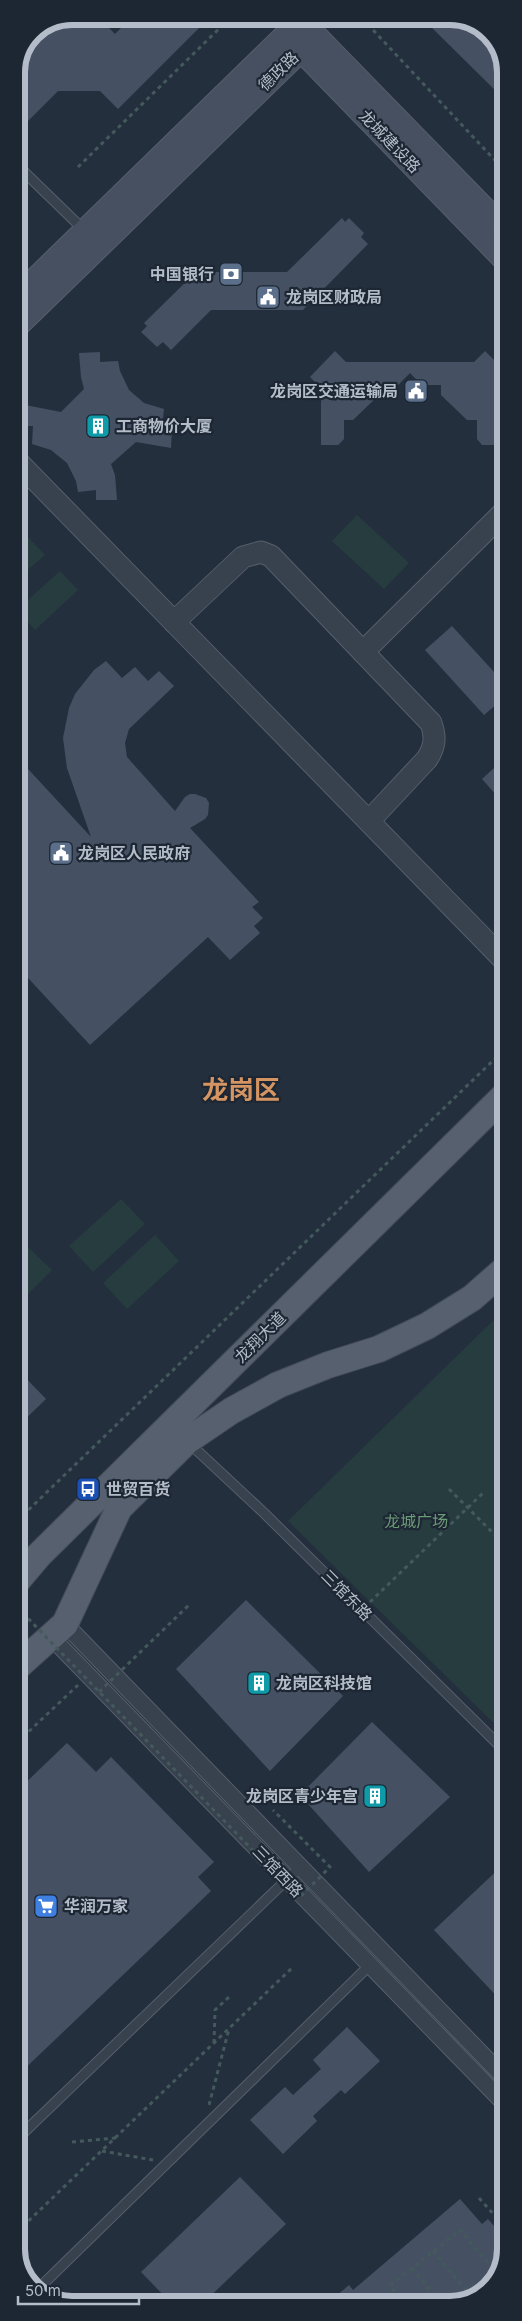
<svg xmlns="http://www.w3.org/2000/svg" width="522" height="2321" viewBox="0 0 522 2321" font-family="Inter,'Noto Sans SC',sans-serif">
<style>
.green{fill:#263c3f}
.building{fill:#455162}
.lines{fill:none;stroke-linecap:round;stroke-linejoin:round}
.service-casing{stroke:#565f6c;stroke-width:11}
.minor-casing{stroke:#565f6c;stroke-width:18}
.tertiary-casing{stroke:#565f6c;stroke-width:23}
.secondary-casing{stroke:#565f6c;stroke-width:26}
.primary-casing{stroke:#414a57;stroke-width:28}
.path{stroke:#44595c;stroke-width:3;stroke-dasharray:4 4;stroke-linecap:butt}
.service{stroke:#38414e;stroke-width:9}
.minor{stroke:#38414e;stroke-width:16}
.tertiary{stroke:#38414e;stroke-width:21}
.secondary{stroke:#465061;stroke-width:24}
.primary{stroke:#56606e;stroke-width:26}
.path-bridge{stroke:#44595c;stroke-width:3;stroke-dasharray:4 4;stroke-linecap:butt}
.labels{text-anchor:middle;stroke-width:4.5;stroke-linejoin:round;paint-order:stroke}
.street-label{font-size:16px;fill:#b4bcc9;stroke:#1d2633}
.poi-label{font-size:16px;font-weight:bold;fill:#b4bcc9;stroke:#1d2633;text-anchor:start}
.park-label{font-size:16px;fill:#6b9a76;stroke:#1d2633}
.town-label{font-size:26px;font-weight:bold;fill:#d59563;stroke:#1d2633}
.rim{fill:none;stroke:#b4bcc9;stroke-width:6}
</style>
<rect width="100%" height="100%" fill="#242f3e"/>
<g class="green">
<path d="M 357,515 L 409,563 L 384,589 L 332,541 Z"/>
<path d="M 26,535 L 45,555 L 16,580 L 16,544 Z"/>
<path d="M 60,571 L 78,590 L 35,630 L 17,610 Z"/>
<path d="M 121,1199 L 145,1224 L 93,1272 L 69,1246 Z"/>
<path d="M 155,1235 L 179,1261 L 127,1309 L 103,1283 Z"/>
<path d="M 17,1237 L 52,1270 L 17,1305 Z"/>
<path d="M 505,1309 L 506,1735 L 288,1521 Z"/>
</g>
<g class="building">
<path d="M 72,16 L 97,16 L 115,34 L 133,16 L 197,16 L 204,23 L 118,109 L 100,91 L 58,91 L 16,133 L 16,72 L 33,32 Z"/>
<path d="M 421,17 L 457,17 L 487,30 L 505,62 L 505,100 Z"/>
<path d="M 342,218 L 345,222 L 349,218 L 364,233 L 361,237 L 368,244 L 303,310 L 211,310 L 171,350 L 163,342 L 157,347 L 141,332 L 147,326 L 144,323 L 196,272 L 287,272 Z"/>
<path d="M 335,351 L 346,362 L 474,362 L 485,351 L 505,371 L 505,382 L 500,388 L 500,445 L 482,445 L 477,439 L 477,420 L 467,420 L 441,395 L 441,385 L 422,385 L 410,373 L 398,385 L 379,385 L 379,395 L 353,420 L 344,420 L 344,439 L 338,445 L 321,445 L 321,388 L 310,377 Z"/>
<path d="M 100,352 L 100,362 L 118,361 L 120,371 L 129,390 L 144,403 L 164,409 L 162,427 L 172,427 L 171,448 L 136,442 L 111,464 L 115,475 L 117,500 L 96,500 L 96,490 L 78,492 L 76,481 L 67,463 L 51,450 L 32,444 L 33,426 L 24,426 L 25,405 L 61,412 L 84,389 L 81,377 L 79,353 Z"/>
<path d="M 452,626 L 505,684 L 505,697 L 484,715 L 425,650 Z"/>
<path d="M 106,661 L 122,678 L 135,667 L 148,681 L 159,671 L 174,686 L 129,729 L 125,743 L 127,757 L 175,811 L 185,797 L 190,794 L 195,794 L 206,798 L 209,803 L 208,815 L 205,819 L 190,828 L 259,902 L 252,907 L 263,918 L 254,926 L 260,933 L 230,960 L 208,937 L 90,1045 L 17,966 L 17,757 L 91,837 L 67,768 L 63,738 L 69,708 L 75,694 L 94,670 Z"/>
<path d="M 505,758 L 505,805 L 482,779 Z"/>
<path d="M 17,1369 L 46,1399 L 17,1427 Z"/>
<path d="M 246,1600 L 343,1696 L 270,1771 L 176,1669 Z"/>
<path d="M 372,1722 L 450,1797 L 369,1872 L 300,1795 Z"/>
<path d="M 67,1743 L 96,1772 L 111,1757 L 214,1862 L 198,1877 L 211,1891 L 17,2076 L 17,1791 Z"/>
<path d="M 506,1862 L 506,2006 L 434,1930 Z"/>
<path d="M 347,2027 L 380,2061 L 345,2094 L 341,2090 L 313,2116 L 317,2121 L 283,2154 L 250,2120 L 285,2087 L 293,2095 L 321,2069 L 313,2060 Z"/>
<path d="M 240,2177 L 286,2224 L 202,2304 L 172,2304 L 141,2272 Z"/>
<path d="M 460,2199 L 482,2224 L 488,2219 L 506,2240 L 506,2249 L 492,2285 L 460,2304 L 327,2304 L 349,2285 L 353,2290 Z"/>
</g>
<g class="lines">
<g class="service-casing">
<g id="service">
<path d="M 16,164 L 84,230"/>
<path d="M 189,1443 L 263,1512 L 506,1752"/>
<path d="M 17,2139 L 300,1867"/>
<path d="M 36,2291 L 370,1965"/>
</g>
</g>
<g class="minor-casing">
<g id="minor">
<path d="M 65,1624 L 506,2079"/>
<path d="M 51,1637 L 506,2105"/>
</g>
</g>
<g class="tertiary-casing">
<g id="tertiary">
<path d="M 16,460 L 505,961"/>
<path d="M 174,622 L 243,557 L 261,552 L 271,556 L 431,723 C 436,737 435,747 427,759 L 369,821"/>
<path d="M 363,652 L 505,511"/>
</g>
</g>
<g class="secondary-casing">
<g id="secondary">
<path d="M 310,31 L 505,231"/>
<path d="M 301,49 L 505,259"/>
<path d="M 16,299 L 290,32 L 310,31"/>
<path d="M 16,326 L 301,49 L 310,31"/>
</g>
</g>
<g class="primary-casing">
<g id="primary">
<path d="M 17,1581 L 39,1555 L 505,1095"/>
<path d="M 17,1667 L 65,1624 L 119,1508 L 187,1441 L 231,1411 L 278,1385 L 328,1365 L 379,1349 L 427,1326 L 472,1298 L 505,1269"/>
</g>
</g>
<g class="path">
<path d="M 364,17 L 373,30 L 505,171"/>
<path d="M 78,167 L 232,16"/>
<path d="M 449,1489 L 505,1545"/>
<path d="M 17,1521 L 505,1049"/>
<path d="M 370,1602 L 483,1493"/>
<path d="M 23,1737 L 78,1685"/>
<path d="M 214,2043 L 215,2010 L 229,1997"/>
<path d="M 209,2105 L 229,2029"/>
<path d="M 72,2142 L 116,2138"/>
<path d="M 102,2151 L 153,2160"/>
<path d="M 479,2198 L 506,2228"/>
<path d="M 17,2232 L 294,1966"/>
<path d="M 433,2251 L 472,2297"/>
<path d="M 412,2268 L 442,2304"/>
<path d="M 405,2304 L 390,2286 L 460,2230 L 497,2273"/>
</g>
<use href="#service" class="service"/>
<use href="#minor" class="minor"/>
<use href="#tertiary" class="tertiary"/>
<use href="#secondary" class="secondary"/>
<use href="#primary" class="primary"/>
<g class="path-bridge">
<path d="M 17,1607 L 299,1898 L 330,1867 L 273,1810"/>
<path d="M 99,1692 L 191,1603"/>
</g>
</g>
<defs>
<g id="bank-square" transform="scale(1.25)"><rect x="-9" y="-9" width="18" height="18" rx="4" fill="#5c6f8a" stroke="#1d2633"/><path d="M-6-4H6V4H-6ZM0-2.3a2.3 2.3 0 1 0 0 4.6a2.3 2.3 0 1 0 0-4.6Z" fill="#fff"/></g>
<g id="civic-square" transform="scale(1.25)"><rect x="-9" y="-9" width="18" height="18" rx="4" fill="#5c6f8a" stroke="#1d2633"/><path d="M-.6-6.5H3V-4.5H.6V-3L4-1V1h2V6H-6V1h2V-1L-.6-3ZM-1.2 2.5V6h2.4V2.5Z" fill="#fff"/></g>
<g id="building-square" transform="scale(1.25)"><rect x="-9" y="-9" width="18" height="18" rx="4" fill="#0f9aa8" stroke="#1d2633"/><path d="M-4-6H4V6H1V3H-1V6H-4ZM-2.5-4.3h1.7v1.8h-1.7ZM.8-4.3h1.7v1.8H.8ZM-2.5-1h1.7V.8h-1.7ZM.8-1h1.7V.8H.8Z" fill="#fff"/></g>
<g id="bus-square" transform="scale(1.25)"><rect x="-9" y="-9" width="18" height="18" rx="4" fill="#1a4fb4" stroke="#1d2633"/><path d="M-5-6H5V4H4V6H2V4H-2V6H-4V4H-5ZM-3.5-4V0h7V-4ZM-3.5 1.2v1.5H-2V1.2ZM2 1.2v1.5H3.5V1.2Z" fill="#fff"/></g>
<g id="supermarket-square" transform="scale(1.25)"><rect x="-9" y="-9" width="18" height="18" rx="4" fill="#3f7fe0" stroke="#1d2633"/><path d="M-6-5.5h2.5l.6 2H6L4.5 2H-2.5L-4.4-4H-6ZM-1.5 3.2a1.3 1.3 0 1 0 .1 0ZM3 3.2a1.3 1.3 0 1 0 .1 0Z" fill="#fff"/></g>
</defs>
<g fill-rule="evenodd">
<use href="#bank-square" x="231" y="274"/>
<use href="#civic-square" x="268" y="297"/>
<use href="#civic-square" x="416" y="391"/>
<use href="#building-square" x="98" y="426"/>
<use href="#civic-square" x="61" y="853"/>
<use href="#bus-square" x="88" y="1489"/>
<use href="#building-square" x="259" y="1683"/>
<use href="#building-square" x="375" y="1796"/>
<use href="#supermarket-square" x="46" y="1906"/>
</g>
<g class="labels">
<g class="street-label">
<text transform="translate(278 71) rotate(-44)" y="6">德政路</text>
<text transform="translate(390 141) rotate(46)" y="6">龙城建设路</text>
<text transform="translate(260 1337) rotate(-45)" y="6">龙翔大道</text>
<text transform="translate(347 1595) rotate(45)" y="6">三馆东路</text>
<text transform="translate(278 1871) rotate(46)" y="6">三馆西路</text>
</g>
<g class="poi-label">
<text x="214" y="280" text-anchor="end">中国银行</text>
<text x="286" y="303">龙岗区财政局</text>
<text x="398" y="397" text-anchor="end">龙岗区交通运输局</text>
<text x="116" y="432">工商物价大厦</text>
<text x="78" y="859">龙岗区人民政府</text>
<text x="106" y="1495">世贸百货</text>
<text x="276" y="1689">龙岗区科技馆</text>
<text x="358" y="1802" text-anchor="end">龙岗区青少年宫</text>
<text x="64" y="1912">华润万家</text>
</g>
<g class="park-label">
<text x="416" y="1527">龙城广场</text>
</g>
<g class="town-label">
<text x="241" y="1099">龙岗区</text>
</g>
</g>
<path d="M0 0H522V2321H0ZM72 25H450A47 47 0 0 1 497 72V2249A47 47 0 0 1 450 2296H72A47 47 0 0 1 25 2249V72A47 47 0 0 1 72 25Z" fill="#1d2633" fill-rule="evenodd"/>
<path class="rim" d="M72 25H450A47 47 0 0 1 497 72V2249A47 47 0 0 1 450 2296H72A47 47 0 0 1 25 2249V72A47 47 0 0 1 72 25Z"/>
<path d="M18 2296v8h121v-8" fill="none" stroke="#b4bcc9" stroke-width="2.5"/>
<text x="25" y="2296" font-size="15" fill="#b4bcc9" stroke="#1d2633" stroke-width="4" paint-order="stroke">50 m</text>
</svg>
